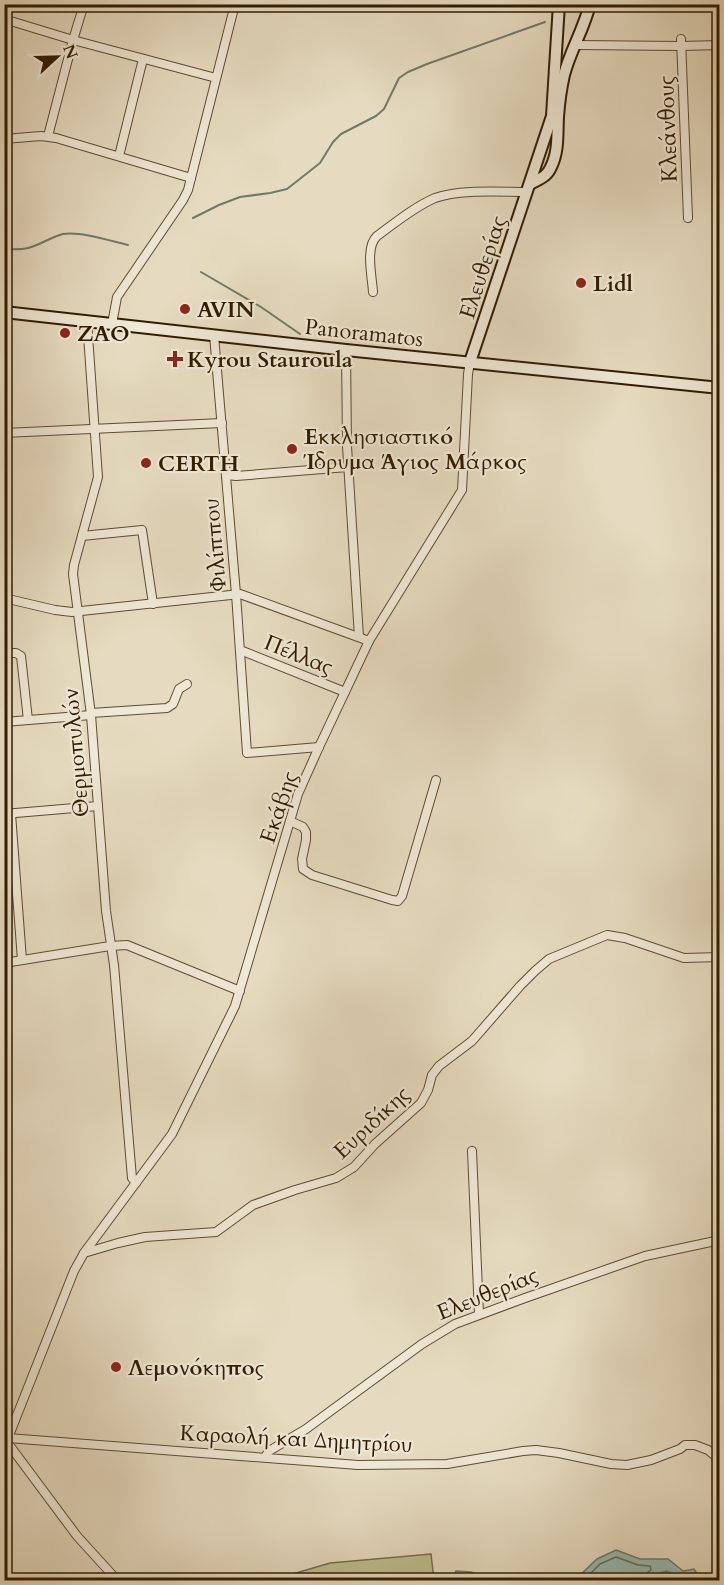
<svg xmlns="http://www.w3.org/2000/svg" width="724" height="1585" viewBox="0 0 724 1585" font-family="Cardo,serif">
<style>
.green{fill:#bdbe8d;stroke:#776d46;stroke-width:1.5}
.water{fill:#96bbb2;stroke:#6e7b6b;stroke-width:1.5}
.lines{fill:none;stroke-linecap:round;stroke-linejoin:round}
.shore{stroke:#646c59;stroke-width:1.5}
.stream{stroke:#6e7b6b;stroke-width:2}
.street-casing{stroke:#5e4c30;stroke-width:10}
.secondary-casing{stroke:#311c00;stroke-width:14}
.street{stroke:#efe8d6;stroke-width:8}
.secondary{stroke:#efe8d6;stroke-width:10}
.poi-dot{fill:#8f2418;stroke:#efe8d6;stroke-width:2}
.labels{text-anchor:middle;stroke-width:4.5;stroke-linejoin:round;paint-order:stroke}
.street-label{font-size:22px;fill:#311c00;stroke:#efe8d6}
.poi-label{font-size:22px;font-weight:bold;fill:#311c00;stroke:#efe8d6;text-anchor:start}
</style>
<rect width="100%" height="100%" fill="#e6dbc0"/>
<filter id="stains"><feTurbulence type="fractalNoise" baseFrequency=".00333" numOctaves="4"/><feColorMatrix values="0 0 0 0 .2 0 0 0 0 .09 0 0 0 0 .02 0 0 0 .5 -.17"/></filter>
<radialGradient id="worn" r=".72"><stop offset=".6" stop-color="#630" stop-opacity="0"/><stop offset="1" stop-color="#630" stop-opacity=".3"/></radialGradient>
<g class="green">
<path d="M 431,1554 L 434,1580 L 280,1580 L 279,1578 L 330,1563 Z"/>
<path d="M 666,1573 L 682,1579 L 683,1580 L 650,1580 Z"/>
</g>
<g class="water">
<path d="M 616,1550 L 640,1559 L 668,1559 L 683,1571 L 694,1569 L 702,1580 L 685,1580 L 684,1577 L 666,1571 L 643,1580 L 575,1580 L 597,1559 Z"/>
<path d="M 456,1571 L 471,1572 L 494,1580 L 451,1580 Z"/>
</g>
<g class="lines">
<path class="shore" d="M 584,1580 L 600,1564 L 616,1557 L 638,1565 L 650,1566 L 651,1570 L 644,1575 L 643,1580"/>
<g class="stream">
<path d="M 193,218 L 219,205 L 240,197 L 270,193 L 287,189 L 320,163 L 333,142 L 341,134 L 376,116 L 384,109 L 399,78 L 408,72 L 427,64 L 545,22"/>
<path d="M 4,249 C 12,249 20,250 28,248 C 40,245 51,237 63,234 C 80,231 111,241 128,245"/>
<path d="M 201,272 L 261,307 L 300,334"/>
</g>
<g class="street-casing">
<g id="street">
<path d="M 4,15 L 7,4"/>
<path d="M 4,19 L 73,40 L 216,78"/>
<path d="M 681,39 L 688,218"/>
<path d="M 576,45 L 681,46 L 720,45"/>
<path d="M 48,136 L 73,40 L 84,4"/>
<path d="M 4,139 L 41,136 L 56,138 L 191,178"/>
<path d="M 119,156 L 143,59"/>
<path d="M 373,292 C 372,276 365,247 377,236 C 395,223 414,207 435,198 C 460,189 500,192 527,192"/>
<path d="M 87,321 L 98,477 L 74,565 L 73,574 L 91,715 L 106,911 L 114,965 L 132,1178 L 136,1183"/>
<path d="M 112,324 L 117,297 L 183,200 L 188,190 L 235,4"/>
<path d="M 214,335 L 236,594 L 247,753 L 319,747"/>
<path d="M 346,350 L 347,446 L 359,637"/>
<path d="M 4,433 L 222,423"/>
<path d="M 226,475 L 236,476 L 348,467"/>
<path d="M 82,536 L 142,530 L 153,604"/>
<path d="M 4,598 L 55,610 L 72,612 L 240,594 L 369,641"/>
<path d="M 240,650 L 345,692"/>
<path d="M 4,653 L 16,653 L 21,656 L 28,720"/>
<path d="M 91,713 L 167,708 L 173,704 L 179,689 L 187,684"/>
<path d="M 4,722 L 91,715"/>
<path d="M 4,814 L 98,806"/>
<path d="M 11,814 L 22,960"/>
<path d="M 290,821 L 303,827 L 306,832 L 306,840 L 302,859 L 303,869 L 312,875 L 392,900 L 398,901 L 402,896 L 436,780"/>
<path d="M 4,963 L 110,946 L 127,945 L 240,991"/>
<path d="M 472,1151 L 479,1314"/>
<path d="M 84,1253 L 172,1134 L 235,1006 L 298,794 L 319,747 L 369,641 L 462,490 L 468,374 L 470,362"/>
<path d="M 8,1438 L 74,1271 L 84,1253 L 118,1243 L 145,1237 L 216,1232 L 253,1205 L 295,1190 L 336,1178 L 354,1167 L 375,1144 L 421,1103 L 428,1090 L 432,1075 L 439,1066 L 472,1041 L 520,986 L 535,971 L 549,959 L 607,935 L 625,938 L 684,958 L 720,957"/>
<path d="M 8,1438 L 358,1465 L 447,1464 L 523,1451 L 536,1450 L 559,1453 L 611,1464 L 627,1465 L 651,1460 L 680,1449 L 685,1445 L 695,1445 L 708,1450 L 720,1460"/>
<path d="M 8,1438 L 7,1442 L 77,1536 L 117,1580"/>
<path d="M 265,1457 L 269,1451 L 306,1429 L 422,1344 L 455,1324 L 525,1298 L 645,1256 L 720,1240"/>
</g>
</g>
<g class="secondary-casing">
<g id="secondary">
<path d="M 530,184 C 539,179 547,177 551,167 C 559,151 557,133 558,117 C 559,103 561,88 564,75 C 570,51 584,29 590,4"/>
<path d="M 4,312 L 346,350 L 720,388"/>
<path d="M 470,362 L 552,116 L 559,4"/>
<path d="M 4,1437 L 8,1438"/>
</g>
</g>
<use href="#street" class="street"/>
<use href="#secondary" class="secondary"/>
</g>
<g class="poi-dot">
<circle cx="581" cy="283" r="6"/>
<circle cx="185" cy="309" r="6"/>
<circle cx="65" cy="333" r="6"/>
<path d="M172 350h6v6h6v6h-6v6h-6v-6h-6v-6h6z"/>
<circle cx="292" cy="449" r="6"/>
<circle cx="146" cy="463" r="6"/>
<circle cx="116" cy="1367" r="6"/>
</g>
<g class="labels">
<g class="street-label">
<text transform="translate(667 129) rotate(-92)" y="8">Κλεάνθους</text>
<text transform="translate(482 267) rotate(-72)" y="8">Ελευθερίας</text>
<text transform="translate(364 332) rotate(6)" y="8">Panoramatos</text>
<text transform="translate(214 545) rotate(-95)" y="8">Φιλίππου</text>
<text transform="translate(299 654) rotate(22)" y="8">Πέλλας</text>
<text transform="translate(75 753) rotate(-95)" y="8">Θερμοπυλών</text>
<text transform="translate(278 807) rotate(-71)" y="8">Εκάβης</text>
<text transform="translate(371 1122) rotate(-43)" y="8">Ευριδίκης</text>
<text transform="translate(487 1293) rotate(-22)" y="8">Ελευθερίας</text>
<text transform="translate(296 1438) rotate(3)" y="8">Καραολή και Δημητρίου</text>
</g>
<g class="poi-label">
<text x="593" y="291">Lidl</text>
<text x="197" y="317">AVIN</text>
<text x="77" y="341">ZAO</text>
<text x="187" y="367">Kyrou Stauroula</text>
<text x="304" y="444">Εκκλησιαστικό<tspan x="304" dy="25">Ίδρυμα Άγιος Μάρκος</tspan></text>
<text x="158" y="471">CERTH</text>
<text x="128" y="1375">Λεμονόκηπος</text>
</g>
</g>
<rect width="724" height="1585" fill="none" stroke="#e6dbc0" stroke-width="24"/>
<rect x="6" y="6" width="712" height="1573" fill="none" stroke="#311c00" stroke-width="3"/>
<rect x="12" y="12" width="700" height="1561" fill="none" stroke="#311c00" stroke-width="1.5"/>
<g transform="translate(57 57) rotate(68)" stroke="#efe8d6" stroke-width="4.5" paint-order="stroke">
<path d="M0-4.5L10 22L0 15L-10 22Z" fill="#311c00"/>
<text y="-9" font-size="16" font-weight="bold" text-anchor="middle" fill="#311c00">N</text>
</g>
<rect width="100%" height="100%" filter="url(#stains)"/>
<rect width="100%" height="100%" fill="url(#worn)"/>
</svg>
